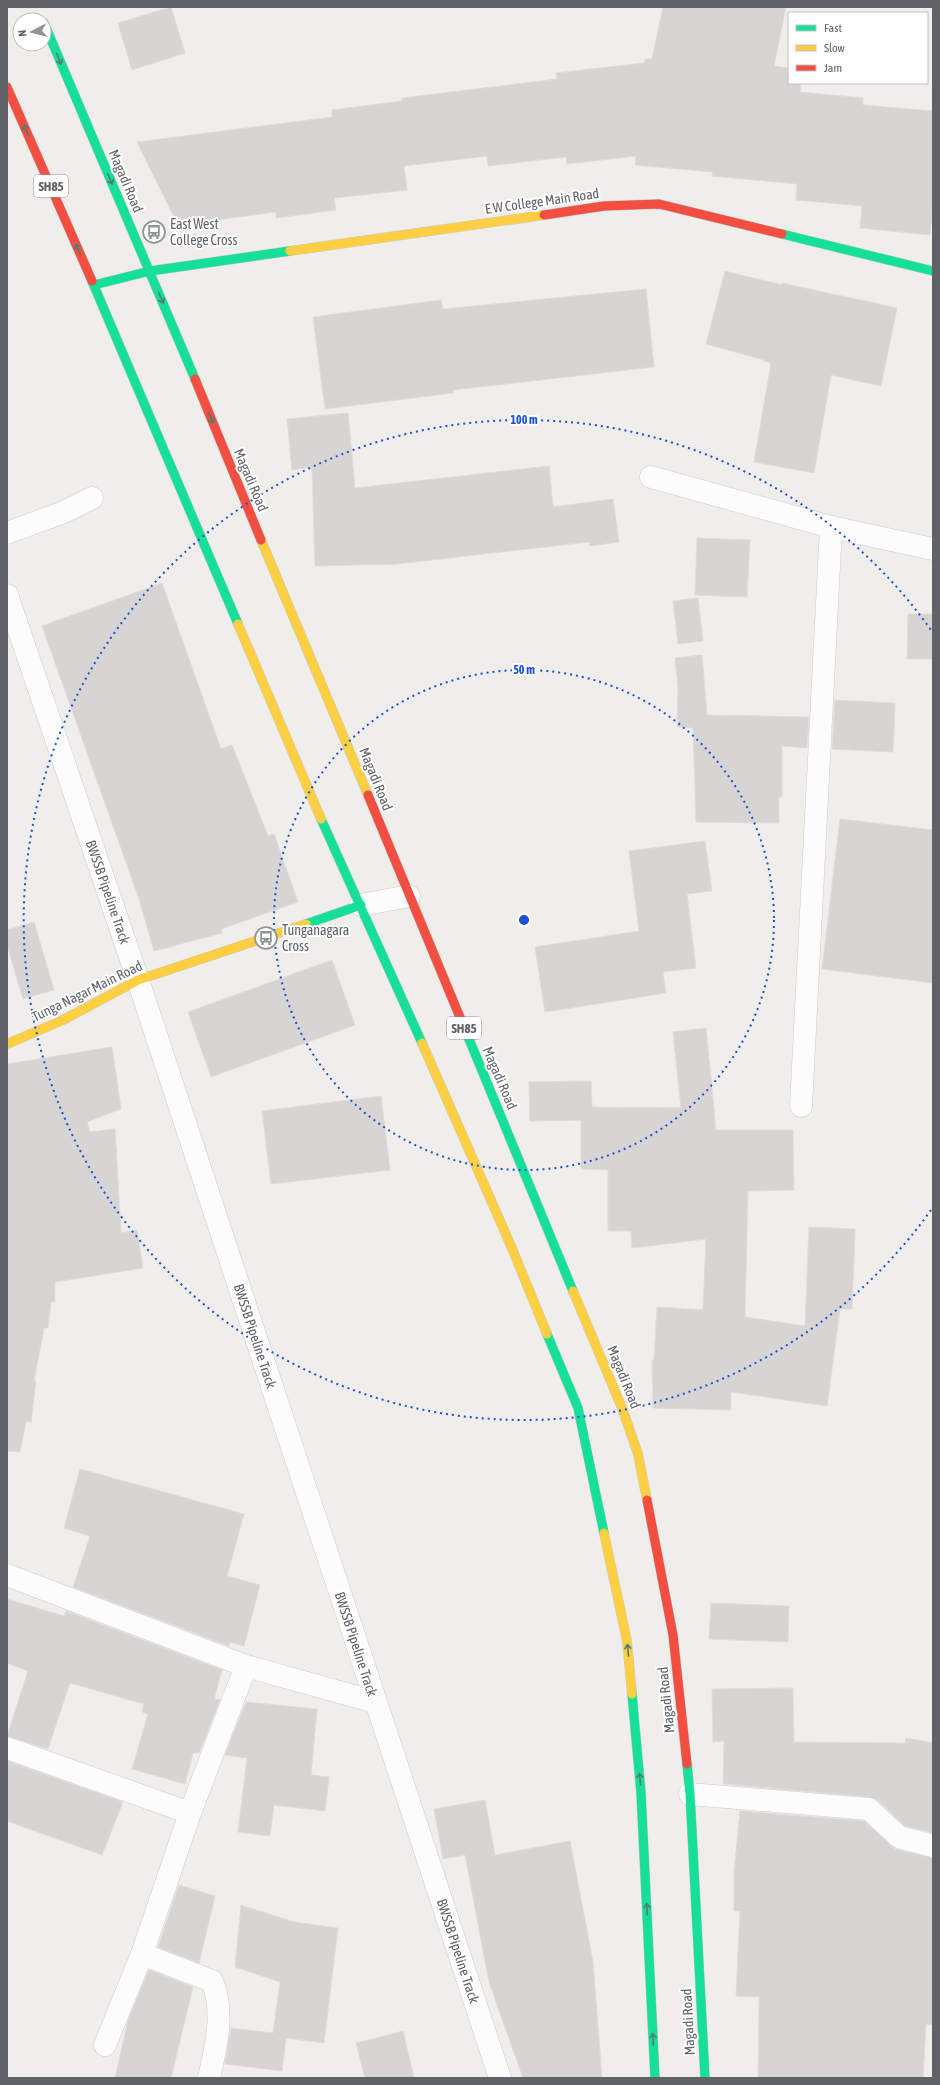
<svg xmlns="http://www.w3.org/2000/svg" width="940" height="2085" viewBox="0 0 940 2085" font-family="'Asap Condensed',sans-serif">
<style>
.building{fill:#d6d5d3;stroke:#deddd9}
.lines{fill:none;stroke-linecap:round;stroke-linejoin:round}
.street-casing{stroke:#cbcccc;stroke-width:23}
.fast-casing{stroke:#cacacb;stroke-width:10}
.slow-casing{stroke:#cacacb;stroke-width:10}
.jam-casing{stroke:#cacacb;stroke-width:10}
.street{stroke:#fdfcfc;stroke-width:22}
.fast{stroke:#16e098;stroke-width:9}
.slow{stroke:#ffcf43;stroke-width:9}
.jam{stroke:#f24e42;stroke-width:9}
.oneway{stroke:#507c72}
.ring{fill:none;stroke:#1d4ed8;stroke-width:2;stroke-dasharray:2 4}
.labels{text-anchor:middle;stroke-width:4;stroke-linejoin:round;paint-order:stroke}
.shield{fill:#fff;stroke:#8f9295;stroke-width:1}
.shield-label{font-size:13px;font-weight:bold;fill:#5f6368}
.street-label{font-size:14px;fill:#5f6368;stroke:#fff}
.poi-label{font-size:14px;fill:#5f6368;stroke:#fff;text-anchor:start}
.centre{fill:#1d4ed8;stroke:#fff;stroke-width:2}
.ring-label{font-size:12px;text-anchor:middle;font-weight:bold;fill:#1d4ed8;stroke:#fff;stroke-width:4;stroke-linejoin:round;paint-order:stroke}
</style>
<rect width="100%" height="100%" fill="#efeeea"/>
<g class="building">
<path d="M 171,7 L 185,53 L 132,70 L 118,23 Z"/>
<path d="M 663,7 L 786,7 L 774,66 L 789,68 L 789,83 L 801,83 L 800,92 L 863,98 L 863,105 L 933,111 L 933,201 L 930,235 L 860,228 L 862,206 L 796,200 L 797,184 L 712,176 L 713,172 L 635,165 L 636,156 L 567,164 L 566,157 L 488,166 L 487,156 L 404,166 L 407,190 L 334,198 L 336,210 L 276,218 L 276,212 L 178,225 L 137,142 L 332,117 L 332,110 L 402,101 L 402,98 L 557,79 L 556,73 L 644,63 L 645,59 L 652,59 Z"/>
<path d="M 725,271 L 782,285 L 782,283 L 897,308 L 881,386 L 831,375 L 814,473 L 754,462 L 771,363 L 764,361 L 764,360 L 706,344 Z"/>
<path d="M 646,289 L 654,367 L 453,390 L 453,393 L 325,409 L 313,317 L 441,300 L 443,309 Z"/>
<path d="M 348,413 L 355,488 L 549,466 L 553,507 L 613,499 L 619,542 L 590,546 L 589,542 L 397,564 L 315,566 L 312,467 L 292,470 L 287,419 Z"/>
<path d="M 697,538 L 750,540 L 747,597 L 695,595 Z"/>
<path d="M 162,583 L 221,749 L 232,745 L 268,836 L 274,834 L 298,902 L 221,929 L 222,933 L 154,951 L 139,899 L 42,626 Z"/>
<path d="M 698,598 L 703,641 L 678,644 L 673,601 Z"/>
<path d="M 908,614 L 933,614 L 933,659 L 907,659 Z"/>
<path d="M 702,655 L 707,715 L 809,717 L 807,748 L 782,746 L 782,797 L 779,797 L 779,823 L 696,822 L 693,728 L 677,727 L 678,687 L 675,658 Z"/>
<path d="M 835,700 L 895,703 L 893,752 L 832,749 Z"/>
<path d="M 840,819 L 933,830 L 933,983 L 822,969 Z"/>
<path d="M 705,841 L 712,891 L 687,894 L 696,968 L 663,972 L 666,993 L 545,1012 L 535,947 L 639,931 L 629,851 Z"/>
<path d="M 34,922 L 54,990 L 23,999 L 7,945 L 7,930 Z"/>
<path d="M 332,960 L 355,1025 L 211,1077 L 188,1012 Z"/>
<path d="M 706,1028 L 716,1130 L 793,1130 L 794,1190 L 748,1191 L 745,1317 L 805,1326 L 809,1227 L 855,1229 L 852,1309 L 840,1309 L 827,1406 L 731,1392 L 731,1410 L 653,1408 L 652,1360 L 654,1360 L 657,1307 L 703,1310 L 706,1239 L 632,1248 L 631,1231 L 608,1231 L 608,1170 L 581,1169 L 581,1120 L 530,1121 L 529,1082 L 591,1081 L 592,1107 L 681,1108 L 673,1032 Z"/>
<path d="M 112,1047 L 121,1109 L 87,1122 L 90,1132 L 115,1129 L 121,1233 L 137,1230 L 143,1268 L 55,1282 L 55,1302 L 51,1302 L 48,1328 L 44,1328 L 34,1381 L 36,1381 L 31,1422 L 26,1421 L 20,1452 L 7,1451 L 7,1064 Z"/>
<path d="M 381,1096 L 390,1170 L 271,1184 L 262,1111 Z"/>
<path d="M 80,1469 L 244,1514 L 227,1576 L 260,1585 L 244,1646 L 230,1642 L 229,1646 L 73,1587 L 90,1536 L 64,1528 Z"/>
<path d="M 7,1599 L 64,1616 L 66,1611 L 222,1670 L 214,1699 L 220,1700 L 199,1753 L 193,1753 L 185,1784 L 132,1769 L 148,1714 L 142,1712 L 144,1704 L 70,1683 L 48,1749 L 7,1736 L 28,1671 L 7,1663 Z"/>
<path d="M 711,1603 L 789,1606 L 788,1642 L 709,1639 Z"/>
<path d="M 793,1688 L 794,1742 L 905,1743 L 906,1738 L 933,1743 L 933,1833 L 905,1826 L 878,1800 L 870,1797 L 723,1784 L 724,1741 L 713,1742 L 712,1689 Z"/>
<path d="M 246,1702 L 317,1709 L 311,1775 L 329,1777 L 325,1811 L 274,1805 L 270,1836 L 238,1832 L 247,1758 L 225,1755 Z"/>
<path d="M 7,1761 L 123,1802 L 102,1855 L 7,1821 Z"/>
<path d="M 485,1800 L 495,1855 L 570,1841 L 593,1962 L 602,2078 L 523,2078 L 489,1982 L 465,1855 L 443,1859 L 434,1809 Z"/>
<path d="M 740,1811 L 864,1821 L 895,1849 L 933,1858 L 933,2025 L 926,2024 L 923,2078 L 758,2078 L 759,1997 L 736,1996 L 740,1911 L 734,1911 L 734,1872 Z"/>
<path d="M 179,1885 L 215,1896 L 199,1963 L 158,1947 Z"/>
<path d="M 241,1905 L 294,1922 L 338,1928 L 324,2043 L 286,2038 L 282,2071 L 225,2064 L 231,2028 L 273,2033 L 280,1982 L 235,1967 Z"/>
<path d="M 149,1970 L 193,1987 L 171,2078 L 115,2078 L 128,2020 Z"/>
<path d="M 403,2031 L 414,2078 L 365,2078 L 356,2043 Z"/>
</g>
<g class="lines">
<g class="street-casing">
<g id="street">
<path d="M 651,477 L 831,527 L 933,549"/>
<path d="M 7,533 L 64,512 L 92,498"/>
<path d="M 7,595 L 138,980 L 500,2078"/>
<path d="M 361,905 L 409,896"/>
<path d="M 801,1106 L 831,527"/>
<path d="M 7,1575 L 246,1666"/>
<path d="M 7,1748 L 190,1813"/>
<path d="M 690,1794 L 869,1809 L 899,1837 L 933,1846"/>
<path d="M 142,1954 L 212,1981 C 225,2012 216,2046 209,2078"/>
<path d="M 105,2045 L 142,1954 L 190,1813 L 246,1666 L 375,1702"/>
</g>
</g>
<g class="fast-casing">
<g id="fast">
<path d="M 44,23 L 195,379"/>
<path d="M 782,234 L 933,271"/>
<path d="M 92,281 L 238,624"/>
<path d="M 94,285 L 150,271 L 290,251"/>
<path d="M 321,819 L 422,1043"/>
<path d="M 306,924 L 361,905"/>
<path d="M 464,1027 L 573,1291"/>
<path d="M 547,1334 L 578,1408 L 604,1533"/>
<path d="M 632,1694 L 641,1793 L 655,2078"/>
<path d="M 687,1764 L 690,1794 L 705,2078"/>
</g>
</g>
<g class="slow-casing">
<g id="slow">
<path d="M 290,251 L 544,215"/>
<path d="M 261,540 L 368,795"/>
<path d="M 238,624 L 321,819"/>
<path d="M 422,1043 L 511,1246 L 547,1334"/>
<path d="M 7,1044 L 63,1020 L 138,980 L 306,924"/>
<path d="M 573,1291 L 622,1408 L 638,1454 L 647,1500"/>
<path d="M 604,1533 L 627,1641 L 632,1694"/>
</g>
</g>
<g class="jam-casing">
<g id="jam">
<path d="M 7,87 L 92,281"/>
<path d="M 544,215 L 604,206 L 659,204 L 782,234"/>
<path d="M 195,379 L 261,540"/>
<path d="M 368,795 L 464,1027"/>
<path d="M 647,1500 L 673,1635 L 687,1764"/>
</g>
</g>
<use href="#street" class="street"/>
<use href="#fast" class="fast"/>
<use href="#slow" class="slow"/>
<use href="#jam" class="jam"/>
</g>
<defs><path id="oneway-shaft" d="M-6 0H5M1.5-3L5.5 0L1.5 3" fill="none" stroke-width="1.6" stroke-linecap="round" stroke-linejoin="round"/></defs>
<g class="oneway">
<use href="#oneway-shaft" transform="translate(59 59) rotate(67)"/>
<use href="#oneway-shaft" transform="translate(26 130) rotate(-114)"/>
<use href="#oneway-shaft" transform="translate(110 179) rotate(67)"/>
<use href="#oneway-shaft" transform="translate(78 249) rotate(-114)"/>
<use href="#oneway-shaft" transform="translate(161 298) rotate(67)"/>
<use href="#oneway-shaft" transform="translate(211 418) rotate(67)"/>
<use href="#oneway-shaft" transform="translate(628 1650) rotate(-95)"/>
<use href="#oneway-shaft" transform="translate(640 1779) rotate(-95)"/>
<use href="#oneway-shaft" transform="translate(647 1909) rotate(-93)"/>
<use href="#oneway-shaft" transform="translate(653 2039) rotate(-93)"/>
</g>
<g class="ring">
<circle cx="524" cy="920" r="250"/>
<path d="M931 1210A500 500 0 1 1 931 630"/>
</g>
<defs>
<g id="bus-ring" transform="scale(1.15)"><circle r="9.5" fill="#fff" stroke="#919496" stroke-width="1.5"/><path d="M-5-6H5V4H4V6H2V4H-2V6H-4V4H-5ZM-3.5-4V0h7V-4ZM-3.5 1.2v1.5H-2V1.2ZM2 1.2v1.5H3.5V1.2Z" fill="#919496"/></g>
</defs>
<g fill-rule="evenodd">
<use href="#bus-ring" x="154" y="232"/>
<use href="#bus-ring" x="266" y="938"/>
</g>
<g class="labels">
<g class="shield">
<rect x="34" y="175" width="34" height="22" rx="3"/>
<rect x="447" y="1017" width="34" height="22" rx="3"/>
</g>
<g class="shield-label">
<text x="51" y="191">SH85</text>
<text x="464" y="1033">SH85</text>
</g>
<g class="street-label">
<text transform="translate(126 181) rotate(67)" y="5">Magadi Road</text>
<text transform="translate(542 201) rotate(-8)" y="5">E W College Main Road</text>
<text transform="translate(251 480) rotate(67)" y="5">Magadi Road</text>
<text transform="translate(376 779) rotate(68)" y="5">Magadi Road</text>
<text transform="translate(108 892) rotate(71)" y="5">BWSSB Pipeline Track</text>
<text transform="translate(87 991) rotate(-26)" y="5">Tunga Nagar Main Road</text>
<text transform="translate(500 1078) rotate(67)" y="5">Magadi Road</text>
<text transform="translate(255 1336) rotate(72)" y="5">BWSSB Pipeline Track</text>
<text transform="translate(624 1377) rotate(68)" y="5">Magadi Road</text>
<text transform="translate(356 1644) rotate(72)" y="5">BWSSB Pipeline Track</text>
<text transform="translate(666 1700) rotate(-96)" y="5">Magadi Road</text>
<text transform="translate(458 1951) rotate(72)" y="5">BWSSB Pipeline Track</text>
<text transform="translate(688 2022) rotate(-93)" y="5">Magadi Road</text>
</g>
<g class="poi-label">
<text x="170" y="229">East West<tspan x="170" dy="16">College Cross</tspan></text>
<text x="282" y="935">Tunganagara<tspan x="282" dy="16">Cross</tspan></text>
</g>
</g>
<circle cx="524" cy="920" r="6" class="centre"/>
<g class="ring-label">
<text x="524" y="424">100 m</text>
<text x="524" y="674">50 m</text>
</g>
<rect width="940" height="2085" fill="none" stroke="#5f6368" stroke-width="16"/>
<rect x="788" y="12" width="140" height="72" fill="#ffffff" stroke="#bfc1c3"/>
<rect x="796" y="25" width="20" height="6" fill="#16e098" stroke="#bfc1c3"/>
<text x="824" y="32" font-size="12" fill="#5f6368">Fast</text>
<rect x="796" y="45" width="20" height="6" fill="#ffcf43" stroke="#bfc1c3"/>
<text x="824" y="52" font-size="12" fill="#5f6368">Slow</text>
<rect x="796" y="65" width="20" height="6" fill="#f24e42" stroke="#bfc1c3"/>
<text x="824" y="72" font-size="12" fill="#5f6368">Jam</text>
<g transform="translate(32 32) rotate(263)"><circle r="19" fill="#ffffff" stroke="#bfc1c3"/>
<path d="M0-3L7 15L0 10L-7 15Z" fill="#919496"/>
<text y="-6" font-size="11" font-weight="bold" text-anchor="middle" fill="#5f6368">N</text>
</g>
</svg>
